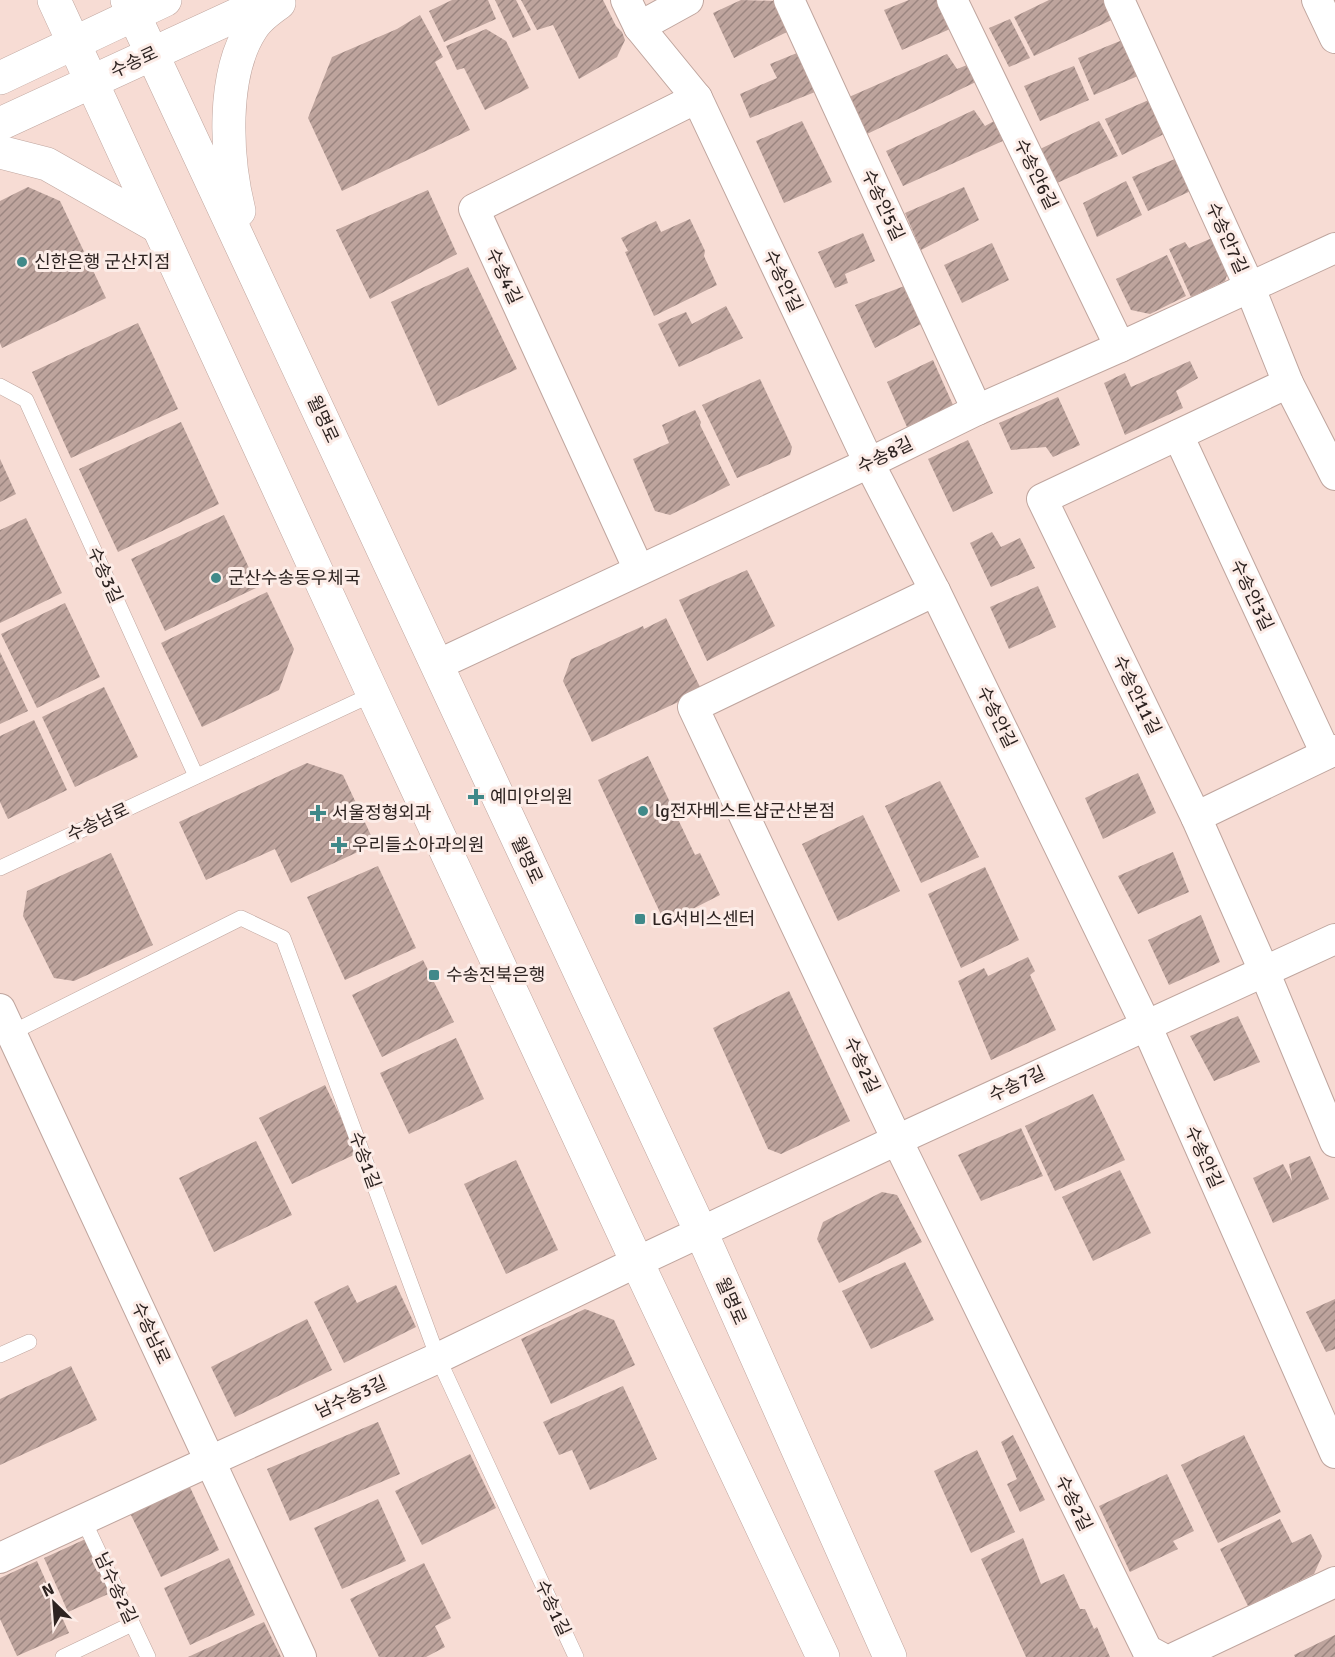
<svg xmlns="http://www.w3.org/2000/svg" width="1335" height="1657" viewBox="0 0 1335 1657" font-family="Signika,'Noto Sans KR',sans-serif">
<style>
.building{fill:url(#building-hatch)}
.lines{fill:none;stroke-linecap:round;stroke-linejoin:round}
.lane-casing{stroke:#bfa59e;stroke-width:16}
.street-casing{stroke:#bfa59e;stroke-width:32}
.secondary-casing{stroke:#bfa59e;stroke-width:34}
.lane{stroke:#fff;stroke-width:15}
.street{stroke:#fff;stroke-width:30}
.secondary{stroke:#fff;stroke-width:33}
.poi-dot{fill:#408989;stroke:#fcece7;stroke-width:2}
.labels{text-anchor:middle;stroke-width:6;stroke-linejoin:round;paint-order:stroke}
.street-label{font-size:18px;fill:#2d2321;stroke:#fcece7}
.poi-label{font-size:18px;fill:#2d2321;stroke:#fcece7;text-anchor:start}
</style>
<defs>
<pattern id="building-hatch" width="6" height="6" patternUnits="userSpaceOnUse" patternTransform="scale(1.5)"><rect width="6" height="6" fill="#bea49d"/><path d="M-1 1l2-2M0 6l6-6M5 7l2-2" fill="none" stroke="#9b8580"/></pattern>
</defs>
<rect width="100%" height="100%" fill="#f7dcd4"/>
<g class="building">
<path d="M 452,0 L 488,0 L 496,19 L 444,42 L 429,11 Z"/>
<path d="M 495,0 L 516,0 L 531,30 L 513,38 Z"/>
<path d="M 521,0 L 603,0 L 616,26 L 622,32 L 625,40 L 617,57 L 579,79 L 553,25 L 537,30 Z"/>
<path d="M 741,0 L 776,1 L 789,31 L 734,58 L 713,13 Z"/>
<path d="M 909,0 L 945,0 L 957,26 L 902,50 L 884,10 Z"/>
<path d="M 1049,0 L 1107,0 L 1116,18 L 1034,56 L 1014,17 Z"/>
<path d="M 420,15 L 443,57 L 435,62 L 470,130 L 342,191 L 308,118 L 332,57 L 397,29 Z"/>
<path d="M 1010,19 L 1030,58 L 1009,67 L 989,28 Z"/>
<path d="M 486,29 L 506,41 L 529,88 L 485,110 L 464,68 L 457,70 L 446,46 Z"/>
<path d="M 1130,37 L 1147,72 L 1094,95 L 1078,58 Z"/>
<path d="M 797,53 L 815,92 L 750,118 L 740,94 L 777,78 L 770,64 Z"/>
<path d="M 947,54 L 957,69 L 972,63 L 980,80 L 867,134 L 849,97 Z"/>
<path d="M 1074,66 L 1089,100 L 1040,121 L 1024,86 Z"/>
<path d="M 1151,99 L 1168,132 L 1122,155 L 1105,119 Z"/>
<path d="M 974,110 L 985,126 L 996,120 L 1005,140 L 903,186 L 886,151 Z"/>
<path d="M 802,121 L 832,182 L 784,203 L 756,141 Z"/>
<path d="M 1099,121 L 1118,156 L 1057,183 L 1040,149 Z"/>
<path d="M 1182,156 L 1197,188 L 1148,211 L 1132,177 Z"/>
<path d="M 1126,181 L 1142,215 L 1097,237 L 1083,203 Z"/>
<path d="M 28,187 L 60,201 L 106,298 L 2,348 L 0,343 L 0,201 Z"/>
<path d="M 964,187 L 979,220 L 921,250 L 905,213 Z"/>
<path d="M 428,190 L 457,254 L 370,299 L 336,230 Z"/>
<path d="M 690,219 L 705,251 L 704,256 L 717,285 L 654,316 L 625,252 L 628,251 L 621,238 L 656,221 L 661,232 Z"/>
<path d="M 863,233 L 875,261 L 845,274 L 848,283 L 835,288 L 818,252 Z"/>
<path d="M 1219,235 L 1232,261 L 1225,281 L 1191,297 L 1169,249 L 1185,242 L 1189,248 Z"/>
<path d="M 992,243 L 1009,280 L 962,303 L 944,265 Z"/>
<path d="M 1167,255 L 1186,296 L 1150,314 L 1131,310 L 1116,279 Z"/>
<path d="M 468,267 L 517,369 L 438,406 L 391,302 Z"/>
<path d="M 907,285 L 925,322 L 875,348 L 855,305 Z"/>
<path d="M 726,306 L 743,338 L 679,367 L 658,324 L 686,312 L 692,324 Z"/>
<path d="M 138,323 L 178,409 L 71,458 L 32,372 Z"/>
<path d="M 933,360 L 953,405 L 907,427 L 887,382 Z"/>
<path d="M 1190,361 L 1198,378 L 1176,391 L 1183,408 L 1125,435 L 1104,383 L 1125,373 L 1131,387 Z"/>
<path d="M 760,379 L 792,447 L 790,455 L 737,478 L 702,405 Z"/>
<path d="M 1058,397 L 1080,445 L 1053,457 L 1046,447 L 1011,450 L 999,423 Z"/>
<path d="M 695,410 L 701,422 L 700,425 L 730,485 L 670,515 L 655,511 L 633,459 L 669,443 L 662,425 Z"/>
<path d="M 181,422 L 219,504 L 118,552 L 79,469 Z"/>
<path d="M 968,440 L 993,493 L 953,512 L 928,459 Z"/>
<path d="M 0,459 L 16,494 L 0,502 Z"/>
<path d="M 224,515 L 258,587 L 165,631 L 131,559 Z"/>
<path d="M 26,518 L 62,593 L 0,623 L 0,530 Z"/>
<path d="M 992,532 L 1001,547 L 1020,538 L 1035,568 L 991,587 L 970,543 Z"/>
<path d="M 747,570 L 775,626 L 707,661 L 679,600 Z"/>
<path d="M 1038,586 L 1056,627 L 1009,649 L 990,607 Z"/>
<path d="M 267,592 L 294,649 L 279,690 L 202,727 L 161,643 Z"/>
<path d="M 65,603 L 100,677 L 37,708 L 1,634 Z"/>
<path d="M 666,618 L 702,691 L 592,742 L 563,681 L 571,659 L 643,626 L 644,629 Z"/>
<path d="M 0,652 L 28,711 L 0,724 Z"/>
<path d="M 104,687 L 138,757 L 75,787 L 42,717 Z"/>
<path d="M 34,720 L 67,790 L 8,819 L 0,802 L 0,736 Z"/>
<path d="M 648,756 L 695,855 L 700,853 L 720,895 L 665,923 L 598,780 Z"/>
<path d="M 307,763 L 343,775 L 375,844 L 291,883 L 275,849 L 206,880 L 179,822 Z"/>
<path d="M 1138,773 L 1156,813 L 1103,839 L 1085,798 Z"/>
<path d="M 940,781 L 979,857 L 921,883 L 885,806 Z"/>
<path d="M 863,815 L 900,891 L 838,921 L 802,844 Z"/>
<path d="M 1173,852 L 1189,892 L 1138,914 L 1118,876 Z"/>
<path d="M 111,853 L 153,945 L 74,981 L 54,978 L 23,916 L 27,891 Z"/>
<path d="M 378,866 L 416,948 L 345,980 L 307,897 Z"/>
<path d="M 985,867 L 1019,940 L 961,968 L 928,894 Z"/>
<path d="M 1201,915 L 1220,962 L 1169,985 L 1148,940 Z"/>
<path d="M 1028,957 L 1035,971 L 1030,975 L 1056,1030 L 991,1060 L 958,981 L 984,968 L 988,976 Z"/>
<path d="M 423,960 L 454,1022 L 382,1057 L 352,995 Z"/>
<path d="M 789,991 L 850,1121 L 781,1154 L 768,1149 L 713,1028 Z"/>
<path d="M 1238,1016 L 1260,1062 L 1214,1081 L 1190,1036 Z"/>
<path d="M 456,1038 L 484,1099 L 409,1134 L 380,1073 Z"/>
<path d="M 325,1085 L 358,1153 L 292,1184 L 259,1118 Z"/>
<path d="M 1093,1094 L 1125,1160 L 1055,1191 L 1025,1126 Z"/>
<path d="M 1021,1128 L 1043,1176 L 981,1201 L 958,1155 Z"/>
<path d="M 256,1141 L 292,1215 L 214,1252 L 179,1178 Z"/>
<path d="M 1310,1156 L 1329,1199 L 1273,1223 L 1253,1178 L 1283,1164 L 1292,1181 L 1289,1164 Z"/>
<path d="M 516,1160 L 558,1250 L 506,1274 L 464,1184 Z"/>
<path d="M 1120,1170 L 1151,1233 L 1093,1261 L 1062,1197 Z"/>
<path d="M 882,1192 L 897,1195 L 922,1242 L 839,1283 L 817,1239 L 823,1222 Z"/>
<path d="M 905,1262 L 934,1320 L 871,1349 L 842,1291 Z"/>
<path d="M 348,1285 L 357,1303 L 396,1285 L 416,1327 L 344,1363 L 314,1302 Z"/>
<path d="M 1335,1299 L 1335,1349 L 1326,1352 L 1306,1312 Z"/>
<path d="M 585,1309 L 614,1320 L 635,1365 L 551,1404 L 521,1339 Z"/>
<path d="M 307,1319 L 332,1370 L 235,1417 L 211,1367 Z"/>
<path d="M 71,1366 L 97,1420 L 0,1465 L 0,1399 Z"/>
<path d="M 623,1386 L 657,1459 L 590,1490 L 572,1450 L 559,1455 L 543,1422 Z"/>
<path d="M 378,1422 L 400,1474 L 290,1521 L 267,1469 Z"/>
<path d="M 1013,1435 L 1045,1500 L 1020,1512 L 1007,1484 L 1017,1479 L 1001,1442 Z"/>
<path d="M 1244,1435 L 1281,1512 L 1218,1543 L 1181,1465 Z"/>
<path d="M 977,1450 L 1015,1532 L 971,1553 L 934,1471 Z"/>
<path d="M 470,1454 L 496,1508 L 422,1545 L 395,1491 Z"/>
<path d="M 1167,1474 L 1194,1531 L 1173,1541 L 1178,1549 L 1130,1572 L 1099,1506 Z"/>
<path d="M 189,1485 L 219,1550 L 161,1577 L 130,1513 Z"/>
<path d="M 378,1499 L 406,1561 L 342,1589 L 314,1528 Z"/>
<path d="M 1280,1519 L 1292,1543 L 1311,1534 L 1322,1556 L 1314,1574 L 1248,1606 L 1220,1549 Z"/>
<path d="M 90,1537 L 115,1591 L 68,1612 L 44,1558 Z"/>
<path d="M 1023,1538 L 1041,1584 L 1064,1574 L 1080,1609 L 1085,1609 L 1094,1629 L 1097,1627 L 1110,1657 L 1026,1657 L 981,1559 Z"/>
<path d="M 229,1558 L 255,1615 L 190,1645 L 164,1588 Z"/>
<path d="M 37,1561 L 69,1633 L 17,1656 L 0,1619 L 0,1578 Z"/>
<path d="M 424,1563 L 451,1618 L 435,1626 L 445,1647 L 426,1657 L 379,1657 L 350,1599 Z"/>
<path d="M 264,1622 L 281,1657 L 188,1657 Z"/>
<path d="M 1335,1635 L 1335,1657 L 1295,1657 L 1294,1655 Z"/>
</g>
<g class="lines">
<g class="lane-casing">
<g id="lane">
<path d="M 0,386 L 26,400 L 196,776"/>
<path d="M 0,868 L 373,694"/>
<path d="M 11,1033 L 241,918 L 283,938 L 438,1358 L 576,1657"/>
<path d="M 0,1355 L 29,1342"/>
<path d="M 83,1519 L 148,1657"/>
<path d="M 63,1657 L 132,1624"/>
</g>
</g>
<g class="street-casing">
<g id="street">
<path d="M 626,0 L 639,27 L 697,98 L 869,463 L 935,591 L 1146,1025 L 1335,1453"/>
<path d="M 789,0 L 977,410"/>
<path d="M 952,0 L 1120,347"/>
<path d="M 1119,0 L 1250,288 L 1288,383 L 1335,475"/>
<path d="M 1317,0 L 1335,38"/>
<path d="M 639,27 L 688,0"/>
<path d="M 1288,383 L 1042,499 L 1196,817 L 1264,971 L 1335,1142"/>
<path d="M 1178,435 L 1326,754"/>
<path d="M 639,570 L 474,209 L 697,98"/>
<path d="M 935,591 L 693,707 L 897,1140 L 1147,1650 L 1160,1657"/>
<path d="M 437,665 L 869,463 L 977,410 L 1120,347 L 1335,248"/>
<path d="M 1196,817 L 1335,750"/>
<path d="M 0,1009 L 301,1657"/>
<path d="M 0,1558 L 210,1461 L 438,1358 L 637,1262 L 897,1140 L 1335,939"/>
<path d="M 1176,1657 L 1335,1582"/>
</g>
</g>
<g class="secondary-casing">
<g id="secondary">
<path d="M 54,0 L 373,694 L 637,1262 L 823,1657"/>
<path d="M 127,0 L 701,1232 L 890,1657"/>
<path d="M 0,78 L 165,0"/>
<path d="M 0,124 L 269,0"/>
<path d="M 0,152 L 47,164 L 158,227"/>
<path d="M 239,211 C 226,158 221,75 252,28 C 258,18 269,10 279,3"/>
</g>
</g>
<use href="#lane" class="lane"/>
<use href="#street" class="street"/>
<use href="#secondary" class="secondary"/>
</g>
<g class="poi-dot">
<circle cx="22" cy="262" r="6"/>
<circle cx="216" cy="578" r="6"/>
<path d="M473 788h6v6h6v6h-6v6h-6v-6h-6v-6h6z"/>
<circle cx="643" cy="811" r="6"/>
<path d="M315 804h6v6h6v6h-6v6h-6v-6h-6v-6h6z"/>
<path d="M336 836h6v6h6v6h-6v6h-6v-6h-6v-6h6z"/>
<rect x="634" y="913" width="12" height="12" rx="3"/>
<rect x="428" y="969" width="12" height="12" rx="3"/>
</g>
<g class="labels">
<g class="street-label">
<text transform="translate(134 62) rotate(-25)" y="6">수송로</text>
<text transform="translate(1036 174) rotate(64)" y="6">수송안6길</text>
<text transform="translate(883 205) rotate(65)" y="6">수송안5길</text>
<text transform="translate(1227 238) rotate(66)" y="6">수송안7길</text>
<text transform="translate(504 276) rotate(65)" y="6">수송4길</text>
<text transform="translate(783 281) rotate(65)" y="6">수송안길</text>
<text transform="translate(323 419) rotate(65)" y="6">월명로</text>
<text transform="translate(885 455) rotate(-26)" y="6">수송8길</text>
<text transform="translate(105 575) rotate(66)" y="6">수송3길</text>
<text transform="translate(1252 595) rotate(65)" y="6">수송안3길</text>
<text transform="translate(1137 695) rotate(64)" y="6">수송안11길</text>
<text transform="translate(997 717) rotate(64)" y="6">수송안길</text>
<text transform="translate(98 822) rotate(-25)" y="6">수송남로</text>
<text transform="translate(527 860) rotate(65)" y="6">월명로</text>
<text transform="translate(862 1065) rotate(65)" y="6">수송2길</text>
<text transform="translate(1017 1084) rotate(-25)" y="6">수송7길</text>
<text transform="translate(1204 1157) rotate(66)" y="6">수송안길</text>
<text transform="translate(365 1160) rotate(70)" y="6">수송1길</text>
<text transform="translate(731 1301) rotate(66)" y="6">월명로</text>
<text transform="translate(151 1333) rotate(65)" y="6">수송남로</text>
<text transform="translate(351 1397) rotate(-24)" y="6">남수송3길</text>
<text transform="translate(1074 1503) rotate(64)" y="6">수송2길</text>
<text transform="translate(116 1588) rotate(65)" y="6">남수송2길</text>
<text transform="translate(553 1608) rotate(65)" y="6">수송1길</text>
</g>
<g class="poi-label">
<text x="34" y="268">신한은행 군산지점</text>
<text x="228" y="584">군산수송동우체국</text>
<text x="490" y="803">예미안의원</text>
<text x="655" y="817">lg전자베스트샵군산본점</text>
<text x="332" y="819">서울정형외과</text>
<text x="352" y="851">우리들소아과의원</text>
<text x="652" y="925">LG서비스센터</text>
<text x="446" y="981">수송전북은행</text>
</g>
</g>
<g transform="translate(54 1603) rotate(335)" stroke="#fcece7" stroke-width="4.5" paint-order="stroke">
<path d="M0-4.5L10 22L0 15L-10 22Z" fill="#2d2321"/>
<text y="-9" font-size="16" font-weight="bold" text-anchor="middle" fill="#2d2321">N</text>
</g>
</svg>
